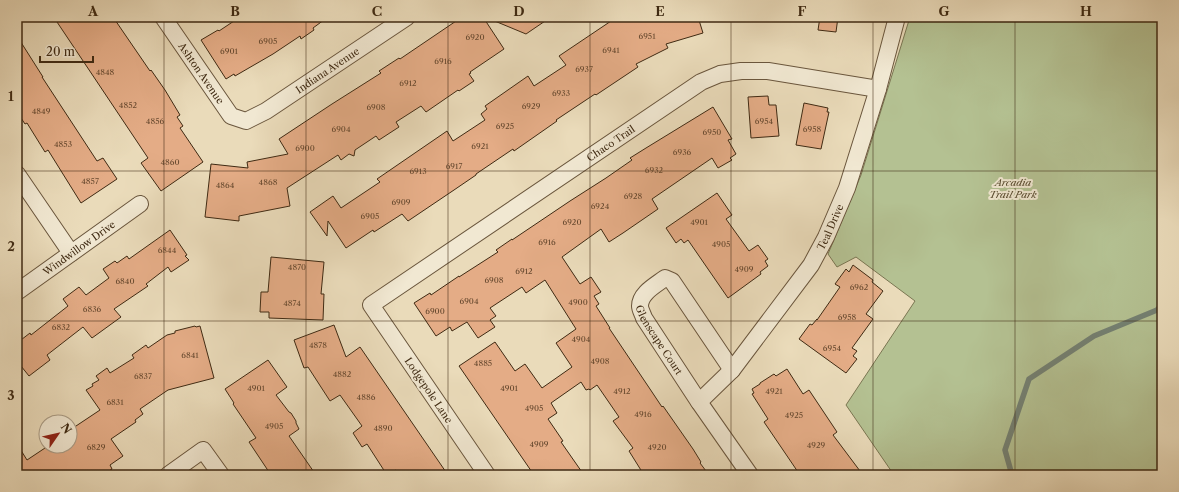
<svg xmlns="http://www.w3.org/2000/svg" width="1179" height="492" viewBox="0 0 1179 492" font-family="'Libre Caslon Text',serif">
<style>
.green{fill:#b4c192;stroke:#7a7652}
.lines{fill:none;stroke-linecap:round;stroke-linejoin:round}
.stream{stroke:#748173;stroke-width:5.5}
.building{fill:#e4ac86;stroke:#3f2a13}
.minor-casing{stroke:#6a563d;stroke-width:18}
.minor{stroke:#f1e8d2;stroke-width:16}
.grid{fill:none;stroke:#3f2a13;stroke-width:1;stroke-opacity:0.55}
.labels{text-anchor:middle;stroke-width:4;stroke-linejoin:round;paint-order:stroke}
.number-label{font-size:8px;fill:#684a30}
.street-label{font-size:10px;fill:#3f2a13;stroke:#f1e8d2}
.park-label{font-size:10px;font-style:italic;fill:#56482c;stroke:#f1e8d2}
.neatline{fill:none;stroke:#3f2a13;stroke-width:1.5}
.grid-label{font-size:13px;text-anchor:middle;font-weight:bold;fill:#3f2a13}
</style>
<rect width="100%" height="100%" fill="#eadbba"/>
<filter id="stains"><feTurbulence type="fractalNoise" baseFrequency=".005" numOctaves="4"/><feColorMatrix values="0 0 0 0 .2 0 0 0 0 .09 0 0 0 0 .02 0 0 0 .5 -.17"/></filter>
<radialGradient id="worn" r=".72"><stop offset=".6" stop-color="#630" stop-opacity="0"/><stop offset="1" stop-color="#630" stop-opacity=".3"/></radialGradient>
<path class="green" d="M 910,17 L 1162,17 L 1162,475 L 894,475 L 846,405 L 915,301 L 856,257 L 837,267 L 828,254 L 861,175 Z"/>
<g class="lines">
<path class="stream" d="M 1012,475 L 1005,450 L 1029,379 L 1094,336 L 1157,310 L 1162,305"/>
</g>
<g class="building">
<path d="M 65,17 L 113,17 L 150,71 L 151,70 L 165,90 L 180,115 L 177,117 L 183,126 L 180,128 L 203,162 L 161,191 L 141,163 L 148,158 L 57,22 Z"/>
<path d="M 240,17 L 328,17 L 313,28 L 314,30 L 301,39 L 300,36 L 273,54 L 235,76 L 234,74 L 226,79 L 201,40 L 218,30 L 219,31 Z"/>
<path d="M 462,17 L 483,17 L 504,49 L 470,72 L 471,73 L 469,74 L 474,81 L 459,91 L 458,90 L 426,112 L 421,106 L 396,122 L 399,127 L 379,140 L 376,136 L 355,150 L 354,156 L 349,154 L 341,160 L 338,155 L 287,188 L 290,206 L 239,216 L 239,221 L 205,217 L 211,164 L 248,168 L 247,162 L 288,154 L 279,139 L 332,104 L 381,73 L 379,71 L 399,58 L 400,59 Z"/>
<path d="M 485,17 L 551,17 L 526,34 Z"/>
<path d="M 617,17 L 698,17 L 703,33 L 666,44 L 668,48 L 636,64 L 638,67 L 596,95 L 595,94 L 556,120 L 557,121 L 514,151 L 513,149 L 476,174 L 476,175 L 454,190 L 408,221 L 402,214 L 374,232 L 373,230 L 346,248 L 328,221 L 327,236 L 310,212 L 333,196 L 341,208 L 380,182 L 377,179 L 447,131 L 453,141 L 485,120 L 481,114 L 487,109 L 485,106 L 528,76 L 534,86 L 566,65 L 559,56 Z"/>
<path d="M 820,17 L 838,17 L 836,32 L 818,30 Z"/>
<path d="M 17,36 L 43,77 L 42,77 L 97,161 L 103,158 L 117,179 L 81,203 L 48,150 L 45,152 L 27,123 L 25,124 L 17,112 Z"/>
<path d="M 768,96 L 769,105 L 776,105 L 779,136 L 751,138 L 748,97 Z"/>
<path d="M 804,103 L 828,108 L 827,112 L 829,112 L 821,149 L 796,145 Z"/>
<path d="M 713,107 L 732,139 L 728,140 L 736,154 L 730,158 L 732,160 L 718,168 L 712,158 L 652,199 L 658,209 L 623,233 L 609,242 L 601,229 L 562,257 L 580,284 L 591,277 L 601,292 L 594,296 L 599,304 L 596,306 L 610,328 L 609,328 L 652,392 L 662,407 L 663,406 L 693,449 L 701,462 L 700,463 L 709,475 L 644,475 L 629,451 L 633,448 L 613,421 L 619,417 L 597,385 L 590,390 L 589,389 L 586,390 L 581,382 L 551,403 L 557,413 L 548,419 L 563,441 L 561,442 L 584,475 L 534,475 L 459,366 L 495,342 L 515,371 L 525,364 L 542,388 L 572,367 L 556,343 L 576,329 L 545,280 L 526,293 L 522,287 L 490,308 L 496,316 L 490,320 L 495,327 L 478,338 L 467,322 L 452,331 L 450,327 L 436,336 L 414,303 L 430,293 L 431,295 L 459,276 L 459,277 L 498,252 L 496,250 L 512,239 L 512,240 L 570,201 L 606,178 L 632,160 L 630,158 L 646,148 Z"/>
<path d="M 717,193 L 732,215 L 726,219 L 749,251 L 758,245 L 768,259 L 765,261 L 768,266 L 760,272 L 761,274 L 728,298 L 688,240 L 684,243 L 681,239 L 676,243 L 666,228 Z"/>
<path d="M 170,230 L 187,255 L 185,256 L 189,260 L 171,272 L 168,267 L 146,284 L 148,286 L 114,309 L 121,317 L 92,338 L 83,327 L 47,355 L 50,360 L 29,376 L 17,361 L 17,343 L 30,333 L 31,335 L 68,306 L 63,299 L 79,287 L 86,295 L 109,278 L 103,269 L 115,261 L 117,263 L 127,256 L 129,259 Z"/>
<path d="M 271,257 L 324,262 L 321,294 L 324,294 L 323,320 L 269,318 L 269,312 L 260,312 L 261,292 L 268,292 Z"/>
<path d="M 853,265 L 873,280 L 872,282 L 883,291 L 866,314 L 873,319 L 852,348 L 857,351 L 853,356 L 857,359 L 846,373 L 799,339 L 810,324 L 812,325 L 817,319 L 817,320 L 840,287 L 835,284 L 846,269 L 849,272 Z"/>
<path d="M 334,325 L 346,357 L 360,347 L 448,475 L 399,475 L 396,470 L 387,475 L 367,444 L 362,447 L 353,433 L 362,426 L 340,395 L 330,401 L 308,367 L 304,368 L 294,340 Z"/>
<path d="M 195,326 L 196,327 L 200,326 L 214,378 L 168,390 L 140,409 L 143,414 L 135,420 L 136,422 L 111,439 L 123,456 L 110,465 L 112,469 L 102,475 L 17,475 L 17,444 L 27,460 L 48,446 L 70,446 L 70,430 L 100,410 L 86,390 L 93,386 L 92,384 L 99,380 L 96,376 L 107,368 L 110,373 L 134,358 L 132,355 L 146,345 L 148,348 L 167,335 L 175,333 L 175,331 Z"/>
<path d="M 268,360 L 287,387 L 276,395 L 289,412 L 291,413 L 296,421 L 296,423 L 299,429 L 289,436 L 316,475 L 271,475 L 249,442 L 256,438 L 233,404 L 234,403 L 225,389 Z"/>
<path d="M 787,369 L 803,394 L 809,390 L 837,432 L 833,435 L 863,475 L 800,475 L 764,422 L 768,419 L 752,394 L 754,393 L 752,389 L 760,384 L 760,383 L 774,374 L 776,376 Z"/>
</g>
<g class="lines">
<g class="minor-casing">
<g id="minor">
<path id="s1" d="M 163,17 L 231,116 L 246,121 L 266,111 L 407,17"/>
<path d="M 17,174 L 71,253"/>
<path id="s2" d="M 17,292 L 140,204"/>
<path id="s3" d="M 732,370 L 672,281 L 665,278 C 656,285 640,293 640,306 C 640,310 643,314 644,318 L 699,402 L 750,475"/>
<path id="s4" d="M 699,402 L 732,370 L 811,265 L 826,237 L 847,188 L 878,89 L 897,17"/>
<path d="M 168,475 L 203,450 L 221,475"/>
<path id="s5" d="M 487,475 L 371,305 L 701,82 L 720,74 L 741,71 L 768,71 L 878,89"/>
</g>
</g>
<use href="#minor" class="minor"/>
</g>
<path class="grid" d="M 164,17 L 164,475M 306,17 L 306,475M 448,17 L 448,475M 590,17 L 590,475M 731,17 L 731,475M 873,17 L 873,475M 1015,17 L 1015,475M 17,171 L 1162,171M 17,321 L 1162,321"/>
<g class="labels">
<g class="number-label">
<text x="647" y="39">6951</text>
<text x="475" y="40">6920</text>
<text x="268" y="44">6905</text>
<text x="611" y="53">6941</text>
<text x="229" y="54">6901</text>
<text x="443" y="64">6916</text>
<text x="584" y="72">6937</text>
<text x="105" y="75">4848</text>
<text x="408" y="86">6912</text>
<text x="561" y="96">6933</text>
<text x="128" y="108">4852</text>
<text x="531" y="109">6929</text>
<text x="376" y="110">6908</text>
<text x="41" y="114">4849</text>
<text x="155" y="124">4856</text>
<text x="764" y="124">6954</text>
<text x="505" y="129">6925</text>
<text x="341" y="132">6904</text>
<text x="812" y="132">6958</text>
<text x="712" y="135">6950</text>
<text x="63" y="147">4853</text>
<text x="480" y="149">6921</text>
<text x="305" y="151">6900</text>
<text x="682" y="155">6936</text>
<text x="170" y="165">4860</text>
<text x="454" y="169">6917</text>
<text x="654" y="173">6932</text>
<text x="418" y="174">6913</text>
<text x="90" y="184">4857</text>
<text x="268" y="185">4868</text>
<text x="225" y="188">4864</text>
<text x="633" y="199">6928</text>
<text x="401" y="205">6909</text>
<text x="600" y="209">6924</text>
<text x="370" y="219">6905</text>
<text x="572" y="225">6920</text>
<text x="699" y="225">4901</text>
<text x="547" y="245">6916</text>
<text x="721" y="247">4905</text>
<text x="167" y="253">6844</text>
<text x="297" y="270">4870</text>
<text x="744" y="272">4909</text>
<text x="524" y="274">6912</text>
<text x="494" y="283">6908</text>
<text x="125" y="284">6840</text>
<text x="859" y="290">6962</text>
<text x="469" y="304">6904</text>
<text x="578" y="305">4900</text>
<text x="292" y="306">4874</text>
<text x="92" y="312">6836</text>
<text x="435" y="314">6900</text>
<text x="847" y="320">6958</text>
<text x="61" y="330">6832</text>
<text x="581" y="342">4904</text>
<text x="318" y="348">4878</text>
<text x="832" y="351">6954</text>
<text x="190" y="358">6841</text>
<text x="600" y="364">4908</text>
<text x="483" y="366">4885</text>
<text x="342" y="377">4882</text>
<text x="143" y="379">6837</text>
<text x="256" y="391">4901</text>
<text x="509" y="391">4901</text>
<text x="622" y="394">4912</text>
<text x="774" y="394">4921</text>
<text x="366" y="400">4886</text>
<text x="115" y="405">6831</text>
<text x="534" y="411">4905</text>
<text x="643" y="417">4916</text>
<text x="794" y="418">4925</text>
<text x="274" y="429">4905</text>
<text x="383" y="431">4890</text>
<text x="539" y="447">4909</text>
<text x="816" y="448">4929</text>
<text x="96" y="450">6829</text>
<text x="657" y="450">4920</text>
</g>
<g class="street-label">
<text dy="4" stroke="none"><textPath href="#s1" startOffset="232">Indiana Avenue</textPath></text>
<text dy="4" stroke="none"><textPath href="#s1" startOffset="68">Ashton Avenue</textPath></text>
<text dy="4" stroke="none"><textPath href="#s5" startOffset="495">Chaco Trail</textPath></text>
<text dy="4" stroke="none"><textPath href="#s4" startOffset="220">Teal Drive</textPath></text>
<text dy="4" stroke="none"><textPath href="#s2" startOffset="76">Windwillow Drive</textPath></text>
<text dy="4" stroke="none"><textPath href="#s3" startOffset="193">Glenscape Court</textPath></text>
<text transform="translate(429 390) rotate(56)" y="4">Lodgepole Lane</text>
</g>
<g class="park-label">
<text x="1013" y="186">Arcadia<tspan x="1013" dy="12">Trail Park</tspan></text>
</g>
</g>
<rect width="1179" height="492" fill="none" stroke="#eadbba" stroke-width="44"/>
<g transform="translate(58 434) rotate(56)"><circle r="19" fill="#f1e8d2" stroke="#aa9c86"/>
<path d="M0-3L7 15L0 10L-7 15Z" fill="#8f2418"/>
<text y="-6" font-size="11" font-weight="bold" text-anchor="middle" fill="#3f2a13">N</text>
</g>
<path d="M40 56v6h53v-6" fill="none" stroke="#3f2a13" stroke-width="2"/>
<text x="46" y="56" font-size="12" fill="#3f2a13" stroke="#f1e8d2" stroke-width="3" paint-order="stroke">20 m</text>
<rect x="22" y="22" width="1135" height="448" class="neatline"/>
<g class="grid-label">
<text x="93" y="16">A</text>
<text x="235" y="16">B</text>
<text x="377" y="16">C</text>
<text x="519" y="16">D</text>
<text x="660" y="16">E</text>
<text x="802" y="16">F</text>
<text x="944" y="16">G</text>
<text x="1086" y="16">H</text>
<text x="11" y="101">1</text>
<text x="11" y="251">2</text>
<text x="11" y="400">3</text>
</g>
<rect width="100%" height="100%" filter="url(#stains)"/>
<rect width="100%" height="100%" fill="url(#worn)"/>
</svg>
